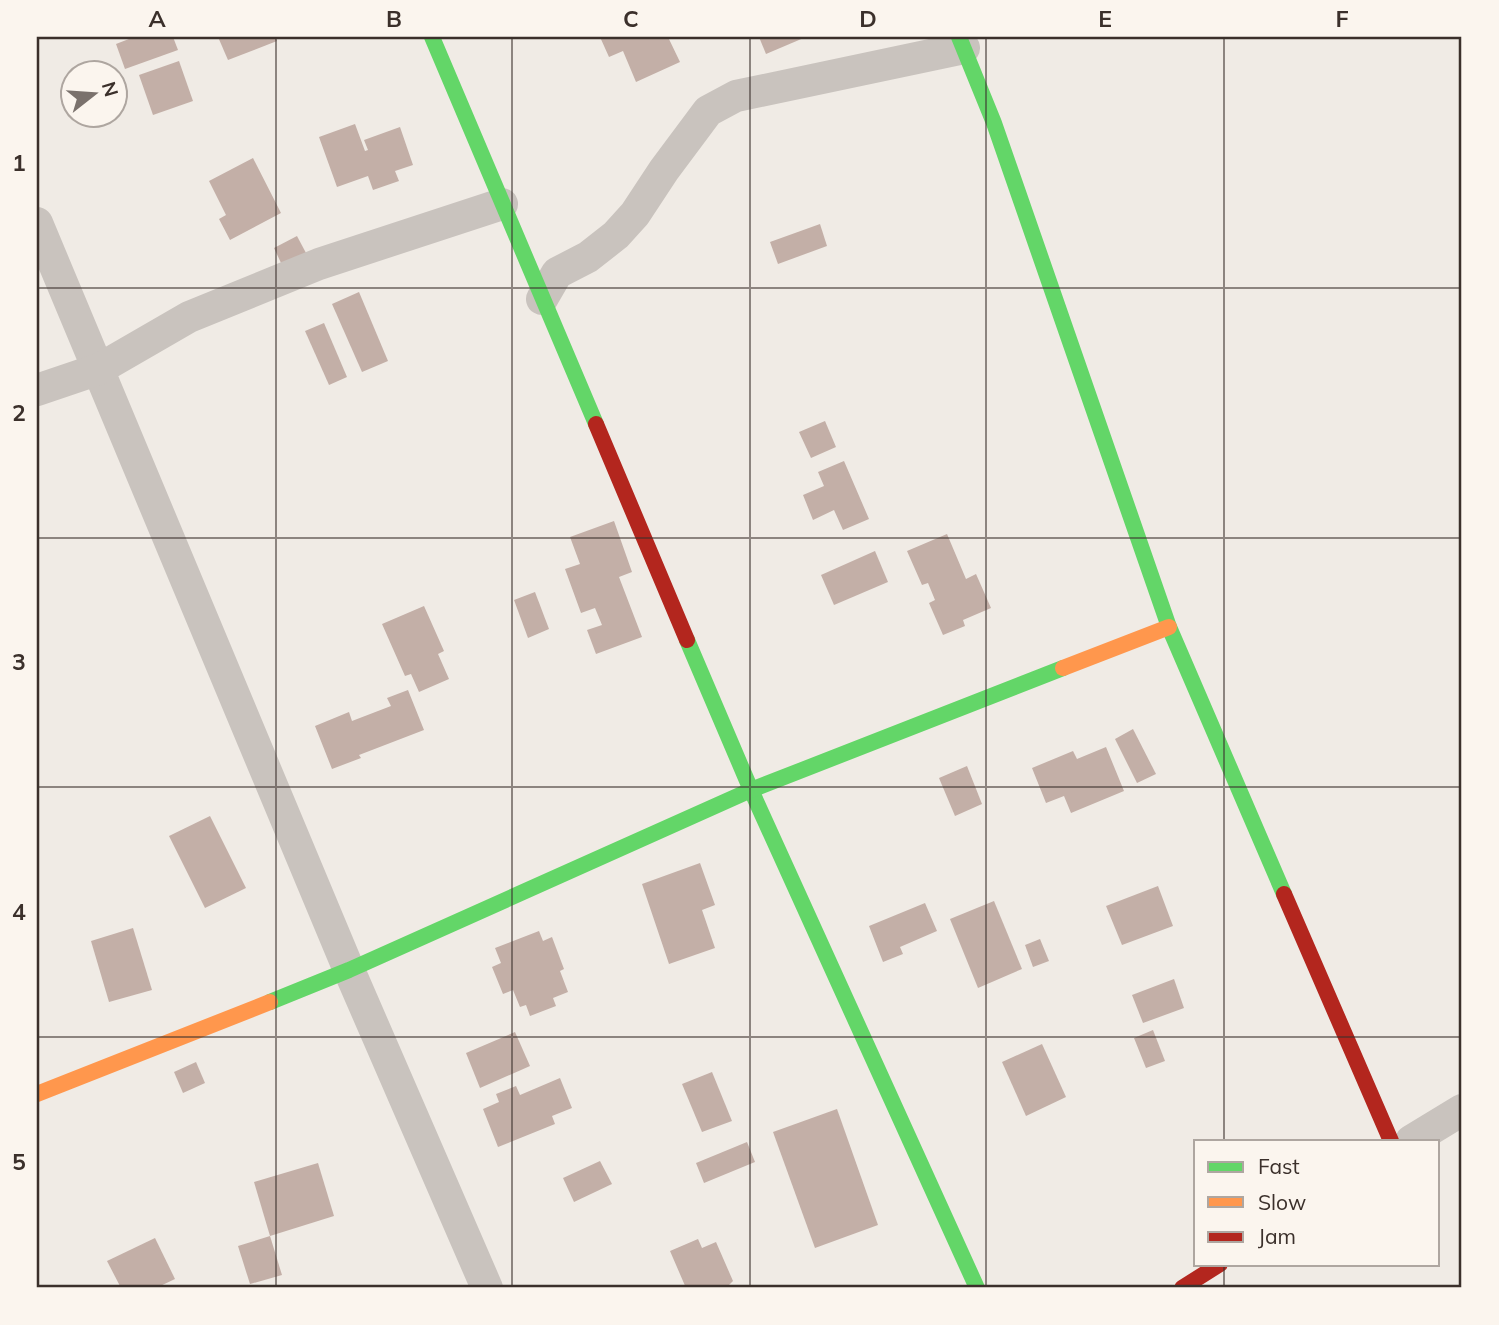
<svg xmlns="http://www.w3.org/2000/svg" width="1499" height="1325" viewBox="0 0 1499 1325" font-family="Mulish,sans-serif">
<style>
.building{fill:#c3afa7}
.lines{fill:none;stroke-linecap:round;stroke-linejoin:round}
.street{stroke:#c9c3be;stroke-width:32}
.fast{stroke:#63d668;stroke-width:16}
.slow{stroke:#ff974d;stroke-width:16}
.jam{stroke:#b3261e;stroke-width:16}
.grid{fill:none;stroke:#3b302b;stroke-width:2;stroke-opacity:0.55}
.neatline{fill:none;stroke:#3b302b;stroke-width:2.5}
.grid-label{font-size:23px;text-anchor:middle;font-weight:bold;fill:#3b302b}
</style>
<rect width="100%" height="100%" fill="#f0ebe5"/>
<g class="building">
<path d="M 134,37 L 173,37 L 178,50 L 125,69 L 116,44 Z"/>
<path d="M 218,37 L 275,37 L 277,41 L 228,60 Z"/>
<path d="M 600,37 L 668,37 L 680,62 L 636,82 L 623,51 L 609,57 Z"/>
<path d="M 759,37 L 806,37 L 766,54 Z"/>
<path d="M 179,61 L 193,101 L 153,115 L 139,75 Z"/>
<path d="M 355,124 L 365,151 L 368,150 L 364,140 L 400,127 L 413,165 L 395,171 L 399,181 L 373,190 L 368,176 L 337,187 L 319,137 Z"/>
<path d="M 253,158 L 281,213 L 230,240 L 219,219 L 226,215 L 209,181 Z"/>
<path d="M 820,224 L 827,246 L 778,264 L 770,242 Z"/>
<path d="M 297,236 L 306,253 L 282,265 L 274,248 Z"/>
<path d="M 359,292 L 388,361 L 362,372 L 332,304 Z"/>
<path d="M 324,323 L 347,377 L 329,385 L 305,331 Z"/>
<path d="M 825,421 L 836,447 L 811,458 L 799,432 Z"/>
<path d="M 844,461 L 869,519 L 843,530 L 834,510 L 813,520 L 803,495 L 824,486 L 818,472 Z"/>
<path d="M 614,521 L 632,572 L 619,577 L 642,637 L 596,654 L 587,630 L 602,625 L 595,608 L 581,613 L 565,569 L 580,564 L 570,537 Z"/>
<path d="M 947,534 L 966,579 L 976,574 L 991,608 L 963,620 L 965,626 L 943,635 L 929,603 L 935,600 L 928,583 L 922,585 L 907,551 Z"/>
<path d="M 875,551 L 888,582 L 834,605 L 821,575 Z"/>
<path d="M 535,592 L 549,629 L 528,638 L 514,600 Z"/>
<path d="M 424,606 L 444,651 L 438,654 L 449,679 L 419,692 L 411,674 L 405,676 L 382,624 Z"/>
<path d="M 408,690 L 424,730 L 359,755 L 361,758 L 332,769 L 315,726 L 349,712 L 352,721 L 391,706 L 387,698 Z"/>
<path d="M 1133,729 L 1156,774 L 1137,783 L 1115,739 Z"/>
<path d="M 1106,747 L 1124,791 L 1071,813 L 1064,796 L 1046,803 L 1032,768 L 1073,751 L 1077,759 Z"/>
<path d="M 967,766 L 982,804 L 955,816 L 939,778 Z"/>
<path d="M 210,816 L 246,888 L 205,908 L 169,836 Z"/>
<path d="M 700,863 L 715,905 L 702,910 L 715,948 L 669,964 L 642,884 Z"/>
<path d="M 1158,886 L 1173,926 L 1122,945 L 1106,906 Z"/>
<path d="M 994,901 L 1022,969 L 978,988 L 950,919 Z"/>
<path d="M 925,903 L 937,931 L 900,947 L 903,954 L 883,962 L 869,926 Z"/>
<path d="M 133,928 L 152,990 L 109,1002 L 91,941 Z"/>
<path d="M 539,931 L 543,941 L 552,937 L 564,969 L 560,971 L 568,992 L 553,998 L 556,1006 L 530,1016 L 526,1005 L 520,1007 L 513,990 L 503,994 L 492,967 L 501,963 L 495,948 Z"/>
<path d="M 1040,939 L 1049,961 L 1033,967 L 1025,945 Z"/>
<path d="M 1174,979 L 1184,1008 L 1143,1023 L 1132,995 Z"/>
<path d="M 1153,1030 L 1165,1061 L 1146,1068 L 1134,1038 Z"/>
<path d="M 515,1032 L 530,1066 L 480,1088 L 466,1053 Z"/>
<path d="M 1042,1044 L 1066,1097 L 1026,1116 L 1002,1062 Z"/>
<path d="M 196,1062 L 205,1083 L 183,1093 L 174,1072 Z"/>
<path d="M 712,1072 L 732,1121 L 702,1132 L 682,1084 Z"/>
<path d="M 560,1078 L 572,1108 L 552,1116 L 555,1124 L 498,1147 L 483,1109 L 499,1102 L 496,1094 L 516,1086 L 520,1095 Z"/>
<path d="M 837,1109 L 878,1225 L 815,1248 L 773,1132 Z"/>
<path d="M 747,1142 L 755,1162 L 704,1183 L 696,1163 Z"/>
<path d="M 600,1161 L 612,1184 L 574,1202 L 563,1178 Z"/>
<path d="M 318,1163 L 334,1216 L 270,1236 L 254,1182 Z"/>
<path d="M 270,1236 L 282,1275 L 250,1284 L 238,1246 Z"/>
<path d="M 155,1238 L 175,1279 L 156,1288 L 121,1288 L 107,1261 Z"/>
<path d="M 698,1239 L 702,1248 L 716,1242 L 733,1281 L 729,1285 L 730,1288 L 686,1288 L 670,1251 Z"/>
</g>
<g class="lines">
<g class="street">
<path d="M 37,223 L 349,970 L 487,1288"/>
<path d="M 542,299 L 557,273 L 588,257 L 616,235 L 635,214 L 664,170 L 708,111 L 736,96 L 964,48"/>
<path d="M 37,390 L 99,369 L 189,317 L 319,264 L 502,204"/>
<path d="M 1411,1141 L 1462,1110"/>
</g>
<g class="fast">
<path d="M 432,37 L 596,424"/>
<path d="M 959,37 L 994,123 L 1169,627 L 1284,894"/>
<path d="M 687,640 L 751,790 L 977,1288"/>
<path d="M 270,1002 L 349,970 L 751,790 L 1063,668"/>
</g>
<g class="slow">
<path d="M 1063,668 L 1169,627"/>
<path d="M 37,1094 L 270,1002"/>
</g>
<g class="jam">
<path d="M 596,424 L 687,640"/>
<path d="M 1284,894 L 1391,1141"/>
<path d="M 1182,1288 L 1220,1264"/>
</g>
</g>
<path class="grid" d="M 276,37 L 276,1288M 512,37 L 512,1288M 750,37 L 750,1288M 986,37 L 986,1288M 1224,37 L 1224,1141M 37,288 L 1462,288M 37,538 L 1462,538M 37,787 L 1462,787M 37,1037 L 1462,1037M 1224,1264 L 1224,1288"/>
<rect width="1499" height="1325" fill="none" stroke="#fbf5ee" stroke-width="77"/>
<rect x="1194" y="1140" width="245" height="126" fill="#fbf5ee" stroke="#aea6a0" stroke-width="2"/>
<rect x="1208" y="1162" width="35" height="10" fill="#63d668" stroke="#aea6a0" stroke-width="2"/>
<text x="1258" y="1174" font-size="21" fill="#3b302b">Fast</text>
<rect x="1208" y="1197" width="35" height="10" fill="#ff974d" stroke="#aea6a0" stroke-width="2"/>
<text x="1258" y="1210" font-size="21" fill="#3b302b">Slow</text>
<rect x="1208" y="1232" width="35" height="10" fill="#b3261e" stroke="#aea6a0" stroke-width="2"/>
<text x="1258" y="1244" font-size="21" fill="#3b302b">Jam</text>
<g transform="translate(94 94) rotate(73)"><circle r="33" fill="#fbf5ee" stroke="#aea6a0" stroke-width="2"/>
<path d="M0-5L12 26L0 18L-12 26Z" fill="#7a716c"/>
<text y="-10" font-size="19" font-weight="bold" text-anchor="middle" fill="#3b302b">N</text>
</g>
<rect x="38" y="38" width="1422" height="1248" class="neatline"/>
<g class="grid-label">
<text x="157" y="27">A</text>
<text x="394" y="27">B</text>
<text x="631" y="27">C</text>
<text x="868" y="27">D</text>
<text x="1105" y="27">E</text>
<text x="1342" y="27">F</text>
<text x="19" y="171">1</text>
<text x="19" y="421">2</text>
<text x="19" y="670">3</text>
<text x="19" y="920">4</text>
<text x="19" y="1170">5</text>
</g>
</svg>
